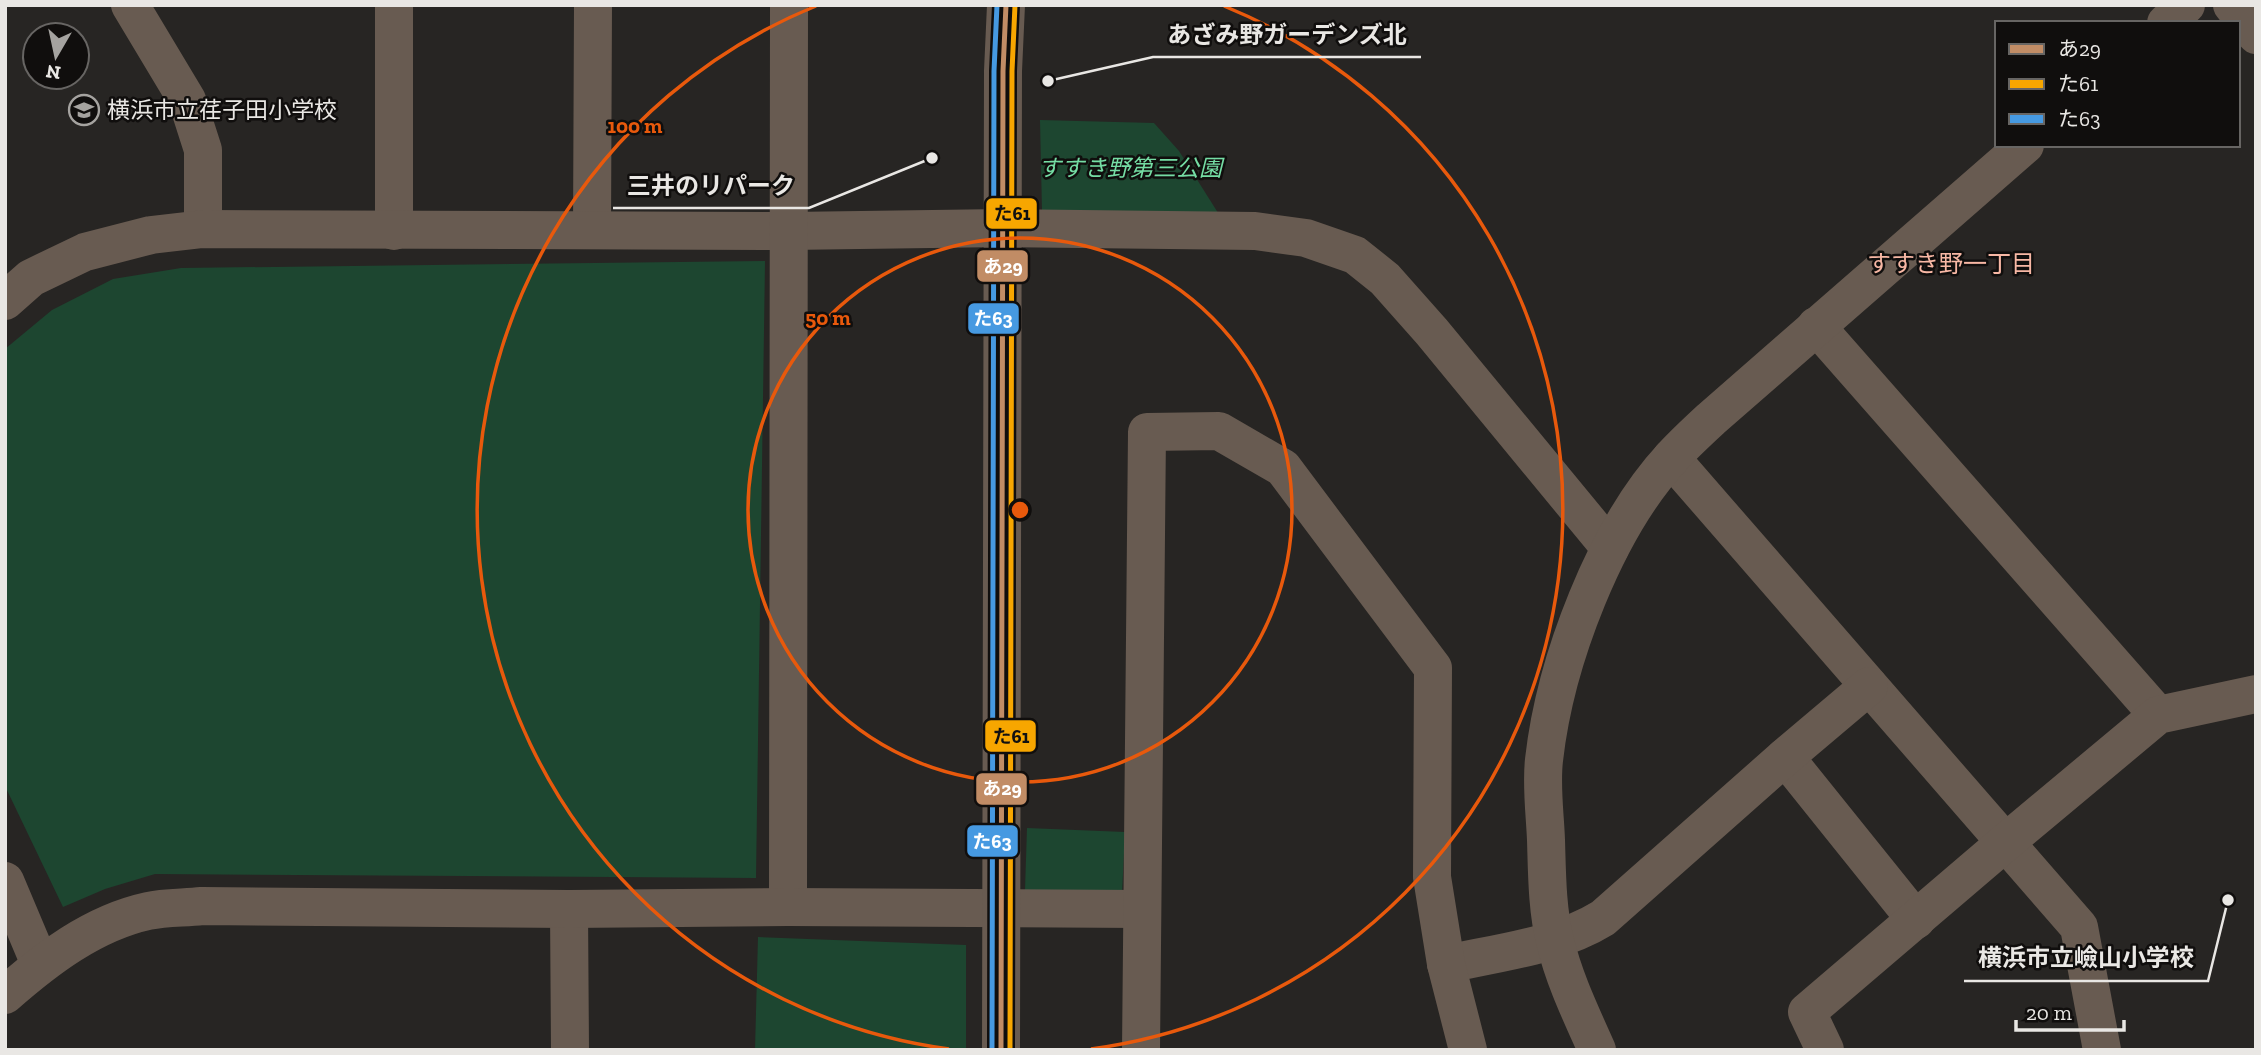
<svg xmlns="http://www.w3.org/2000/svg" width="2261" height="1055" viewBox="0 0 2261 1055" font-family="'Zilla Slab','Noto Sans JP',serif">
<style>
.green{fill:#1d4630}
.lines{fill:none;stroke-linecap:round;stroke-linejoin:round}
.minor{stroke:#685b51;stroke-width:38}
.bus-1-casing{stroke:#100e0d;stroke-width:10}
.bus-2-casing{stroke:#100e0d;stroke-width:10}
.bus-3-casing{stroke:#100e0d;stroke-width:10}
.bus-1{stroke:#c18c65;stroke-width:5}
.bus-2{stroke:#f7a600;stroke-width:5}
.bus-3{stroke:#4699e1;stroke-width:5}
.ring{fill:none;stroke:#e8590c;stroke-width:3.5}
.labels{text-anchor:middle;stroke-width:5;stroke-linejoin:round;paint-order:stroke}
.poi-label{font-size:23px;fill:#e9e7e4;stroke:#100e0d;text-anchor:start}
.park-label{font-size:23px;font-style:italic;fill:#75dda4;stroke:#100e0d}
.neighbourhood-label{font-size:24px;fill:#f7b7a4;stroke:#100e0d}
.centre{fill:#e8590c;stroke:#100e0d;stroke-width:3.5}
.ring-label{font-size:21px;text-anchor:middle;font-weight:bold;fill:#e8590c;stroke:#100e0d;stroke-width:5;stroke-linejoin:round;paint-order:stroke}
.leader{fill:none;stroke:#e9e7e4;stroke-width:2.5}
.callout-dot{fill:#e9e7e4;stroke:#100e0d;stroke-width:2.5}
.callout-label{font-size:24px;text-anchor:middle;font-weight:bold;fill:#e9e7e4;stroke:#100e0d;stroke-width:5;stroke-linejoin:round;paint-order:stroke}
.line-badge{stroke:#100e0d;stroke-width:2.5}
.badge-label{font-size:19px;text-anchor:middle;font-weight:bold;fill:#fff}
.pale-badge-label{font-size:19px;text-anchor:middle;font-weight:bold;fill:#111}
</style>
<rect width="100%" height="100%" fill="#272523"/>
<g class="green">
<path d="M 1040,120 L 1154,123 L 1179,151 L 1220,216 L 1042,211 Z"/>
<path d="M 765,261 L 756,878 L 155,874 L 105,889 L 63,907 L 5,786 L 5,349 L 52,310 L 113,279 L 181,268 Z"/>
<path d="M 1027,828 L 1125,832 L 1122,894 L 1025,890 Z"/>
<path d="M 758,937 L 966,945 L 966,1050 L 755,1050 Z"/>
</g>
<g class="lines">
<g class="minor">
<path d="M 130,5 L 187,100 L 203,150 L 203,229"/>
<path d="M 2232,5 L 2256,35"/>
<path d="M 2166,23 L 2186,5"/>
<path d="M 592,230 L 593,5"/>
<path d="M 394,231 L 394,5"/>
<path d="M 5,301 L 31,278 L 85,252 L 151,235 L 203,229 L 789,231 L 1003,228 L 1255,231 L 1306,238 L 1355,255 L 1385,279 L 1432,332 L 1610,548"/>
<path d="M 1816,326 L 2158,715"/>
<path d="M 1671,458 L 2079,927 L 2102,1050"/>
<path d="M 1785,757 L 1916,920"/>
<path d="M 5,881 L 40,964"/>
<path d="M 788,907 L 789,5"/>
<path d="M 569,909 L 570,1050"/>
<path d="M 1446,964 C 1497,953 1558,946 1603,918 L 1785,757 L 1869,686"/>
<path d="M 5,995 C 46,959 93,923 148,911 C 165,907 184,908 202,906 L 569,909 L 788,907 L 1142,909"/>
<path d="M 1001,1050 L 1003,71 L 1006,5"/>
<path d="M 1141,1050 L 1147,432 L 1219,431 L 1283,468 L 1433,668 L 1432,877 L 1446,964 L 1468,1050"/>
<path d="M 1597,1050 C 1581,1014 1564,979 1555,941 C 1547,909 1547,873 1546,840 C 1545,814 1541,786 1544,760 C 1555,662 1605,529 1673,456 C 1685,443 1698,431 1711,419 L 2025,145"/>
<path d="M 1825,1050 L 1807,1012 L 2006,842 L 2158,715 L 2256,694"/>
</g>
<g class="bus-1-casing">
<path id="bus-1" d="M 1001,1050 L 1003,71 L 1006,5"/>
</g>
<g class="bus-2-casing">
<path id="bus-2" d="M 1010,1050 L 1012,71 L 1015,5"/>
</g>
<g class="bus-3-casing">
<path id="bus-3" d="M 992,1050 L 994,71 L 997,5"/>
</g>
<use href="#bus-1" class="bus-1"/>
<use href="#bus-2" class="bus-2"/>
<use href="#bus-3" class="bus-3"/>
</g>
<g class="ring">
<circle cx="1020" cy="510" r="272"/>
<path d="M949 1049A544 544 0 0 1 816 6M1224 6A544 544 0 0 1 1091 1049"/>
</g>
<defs>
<g id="school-ring" transform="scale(1.575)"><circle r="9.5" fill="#100e0d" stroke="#a5a3a0" stroke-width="1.5"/><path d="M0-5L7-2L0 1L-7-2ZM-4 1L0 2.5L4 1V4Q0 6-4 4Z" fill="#a5a3a0"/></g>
</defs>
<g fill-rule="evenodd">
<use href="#school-ring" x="84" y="110"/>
</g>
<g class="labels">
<g class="poi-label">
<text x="107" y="118">横浜市立荏子田小学校</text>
</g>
<g class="park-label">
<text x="1130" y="176">すすき野第三公園</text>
</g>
<g class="neighbourhood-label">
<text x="1951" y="272">すすき野一丁目</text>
</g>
</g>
<circle cx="1020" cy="510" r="10" class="centre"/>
<g class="ring-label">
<text x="635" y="133">100 m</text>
<text x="828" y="325">50 m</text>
</g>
<path class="leader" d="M1048 81L1153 57H1421M932 158L809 208H613M2228 900L2208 981H1964"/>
<g class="callout-dot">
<circle cx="1048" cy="81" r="7"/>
<circle cx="932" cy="158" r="7"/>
<circle cx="2228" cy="900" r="7"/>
</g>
<g class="callout-label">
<text x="1287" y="43">あざみ野ガーデンズ北</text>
<text x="711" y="194">三井のリパーク</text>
<text x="2086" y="966">横浜市立嶮山小学校</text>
</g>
<g class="line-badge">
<rect x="985" y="197" width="53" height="33" rx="7" fill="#f7a600"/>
<rect x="976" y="249" width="53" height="34" rx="7" fill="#c18c65"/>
<rect x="967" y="302" width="53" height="33" rx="7" fill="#4699e1"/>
<rect x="984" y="719" width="53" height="34" rx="7" fill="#f7a600"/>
<rect x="975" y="772" width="53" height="34" rx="7" fill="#c18c65"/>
<rect x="966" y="824" width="53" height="34" rx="7" fill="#4699e1"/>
</g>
<g class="badge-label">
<text x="1003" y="273">あ29</text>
<text x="993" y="325">た63</text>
<text x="1002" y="795">あ29</text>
<text x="992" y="848">た63</text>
</g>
<g class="pale-badge-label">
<text x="1012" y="220">た61</text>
<text x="1011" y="743">た61</text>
</g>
<rect width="2261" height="1055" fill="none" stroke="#e9e7e4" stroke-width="14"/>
<rect x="1995" y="21" width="245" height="126" fill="#100e0d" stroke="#676563" stroke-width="2"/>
<rect x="2009" y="44" width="35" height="10" fill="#c18c65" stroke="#676563" stroke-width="2"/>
<text x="2058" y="56" font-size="21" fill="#e9e7e4">あ29</text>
<rect x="2009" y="79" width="35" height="10" fill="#f7a600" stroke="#676563" stroke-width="2"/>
<text x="2058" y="91" font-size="21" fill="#e9e7e4">た61</text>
<rect x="2009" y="114" width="35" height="10" fill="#4699e1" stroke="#676563" stroke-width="2"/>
<text x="2058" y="126" font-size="21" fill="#e9e7e4">た63</text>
<g transform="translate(56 56) rotate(189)"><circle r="33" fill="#100e0d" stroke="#676563" stroke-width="2"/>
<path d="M0-5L12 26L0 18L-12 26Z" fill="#a5a3a0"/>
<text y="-10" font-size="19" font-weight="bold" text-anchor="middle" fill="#e9e7e4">N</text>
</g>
<path d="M2016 1020v10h108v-10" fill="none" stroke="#e9e7e4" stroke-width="3.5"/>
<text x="2026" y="1020" font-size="21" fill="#e9e7e4" stroke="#100e0d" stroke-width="5" paint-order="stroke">20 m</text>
</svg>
